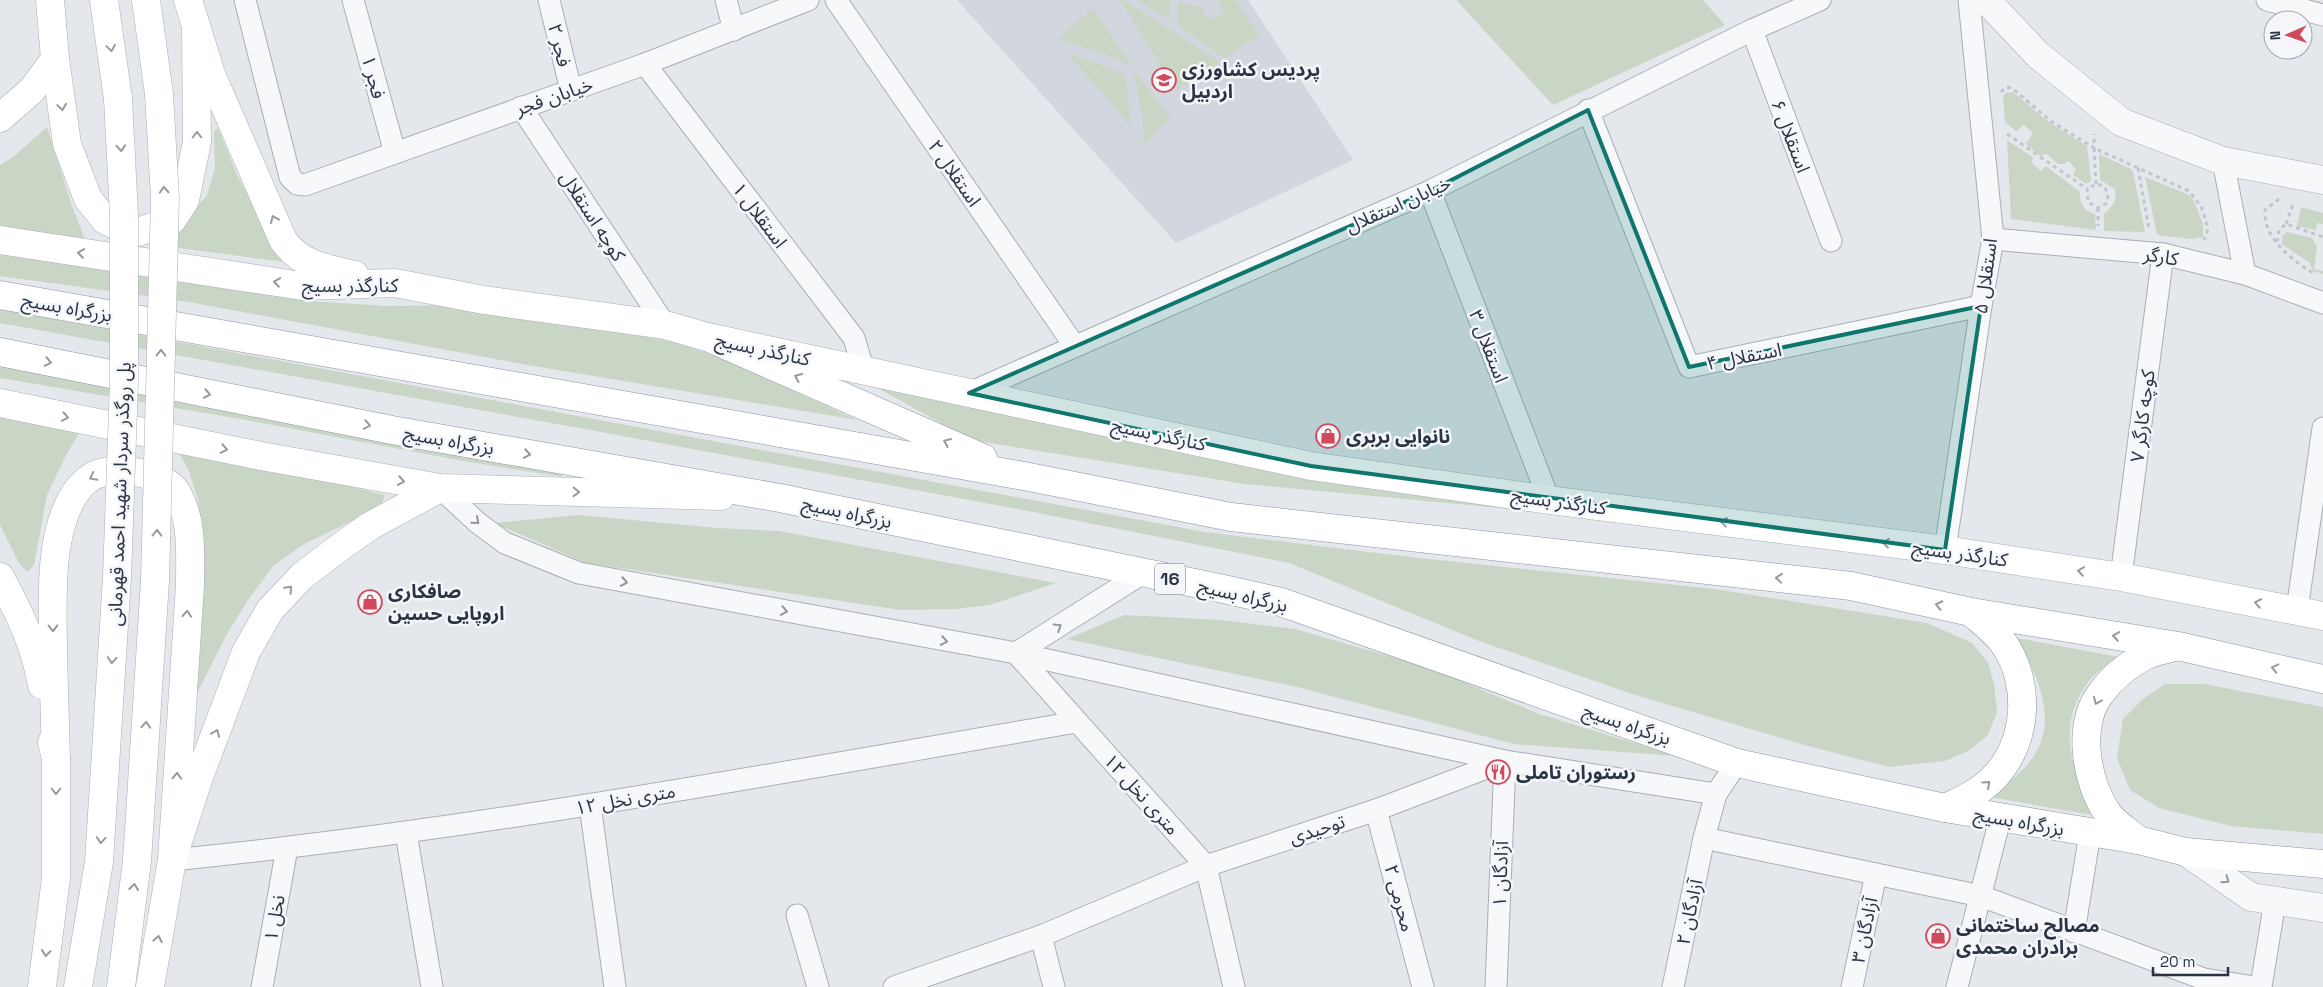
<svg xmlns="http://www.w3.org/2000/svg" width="2323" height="987" viewBox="0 0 2323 987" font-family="'Space Grotesk','Noto Sans Arabic',sans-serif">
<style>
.built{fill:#d2d6de}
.green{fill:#c9d6c5}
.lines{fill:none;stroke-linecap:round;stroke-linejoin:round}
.minor-casing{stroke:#a9aeb7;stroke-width:23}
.tertiary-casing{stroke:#a9aeb7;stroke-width:29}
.secondary-casing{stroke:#a9aeb7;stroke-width:29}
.trunk-casing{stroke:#8b94a3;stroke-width:29}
.path{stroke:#c2c5cb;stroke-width:3;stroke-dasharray:4 4;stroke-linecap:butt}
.minor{stroke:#f7f8fa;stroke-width:21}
.tertiary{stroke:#f7f8fa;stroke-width:28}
.secondary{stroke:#fff;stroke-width:28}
.trunk{stroke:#fff;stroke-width:28}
.secondary-bridge-casing{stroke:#a9aeb7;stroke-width:29;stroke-linecap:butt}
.secondary-bridge{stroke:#fff;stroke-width:28}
.oneway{stroke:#959aa2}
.oneway2{stroke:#9196a0}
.marked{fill:#0f766e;fill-opacity:0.2;stroke:#0f766e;stroke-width:4;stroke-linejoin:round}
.labels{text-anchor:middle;stroke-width:5;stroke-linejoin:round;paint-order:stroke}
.shield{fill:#f4f6f9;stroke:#676e7b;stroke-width:1}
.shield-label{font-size:18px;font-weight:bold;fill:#2b3445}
.street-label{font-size:19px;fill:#2b3445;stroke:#f4f6f9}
.poi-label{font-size:19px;font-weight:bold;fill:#2b3445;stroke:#f4f6f9;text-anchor:start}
</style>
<rect width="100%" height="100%" fill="#e4e7ec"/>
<path class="built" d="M 957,0 L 1248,0 L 1353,160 L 1176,243 Z"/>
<g class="green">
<path d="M 1120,0 L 1124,0 L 1220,62 L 1176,91 Z"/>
<path d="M 1137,0 L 1170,0 L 1170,20 Z"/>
<path d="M 1218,0 L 1235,0 L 1260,35 L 1224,58 L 1178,25 L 1178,2 L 1202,7 L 1205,14 L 1211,18 L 1219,16 L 1223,10 Z"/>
<path d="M 1456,0 L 1703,0 L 1725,25 L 1553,105 Z"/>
<path d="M 1093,8 L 1133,67 L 1110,56 L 1058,39 Z"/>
<path d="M 1066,52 L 1125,74 L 1131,126 Z"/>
<path d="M 1134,70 L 1171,118 L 1144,145 L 1142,115 Z"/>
<path d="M 2013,92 L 2050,123 L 2087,146 L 2091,181 L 2086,184 L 2073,175 L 2076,169 L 2068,161 L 2064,164 L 2058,164 L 2047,154 L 2040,156 L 2026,144 L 2033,133 L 2024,125 L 2016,131 L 2005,122 L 2003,96 L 2006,93 Z"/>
<path d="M 47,127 L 72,206 L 86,242 L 0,225 L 0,165 L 13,157 Z"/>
<path d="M 218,128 L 238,177 L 285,262 L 171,247 L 179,223 L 190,215 L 207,195 L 215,168 L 214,132 Z"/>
<path d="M 2007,140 L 2034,158 L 2031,162 L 2041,171 L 2046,166 L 2080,192 C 2079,202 2084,212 2095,214 L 2096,230 L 2011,219 Z"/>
<path d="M 2099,154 L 2131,169 L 2133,172 L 2145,232 L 2104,231 L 2104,214 C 2113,205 2117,202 2115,189 L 2100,180 Z"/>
<path d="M 2145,177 L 2187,194 L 2193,199 L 2203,224 L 2203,237 L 2192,239 L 2157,235 Z"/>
<path d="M 2301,207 L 2323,213 L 2323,224 L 2317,223 L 2316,230 L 2297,226 Z"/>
<path d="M 2287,232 L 2312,238 L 2317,247 L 2314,269 L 2323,271 L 2323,274 L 2313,271 L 2310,263 L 2282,244 L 2282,236 Z"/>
<path d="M 0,245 L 309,301 L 387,306 L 476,305 L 678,343 L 728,361 L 857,420 L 522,364 L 189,302 L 0,276 Z"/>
<path d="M 0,309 L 1205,532 L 1410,557 L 1715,589 L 1927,623 L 1972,643 L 1988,663 L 1994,684 L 1997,712 L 1988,735 L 1970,750 L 1945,761 L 1889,767 L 1808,746 L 1632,694 L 1479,641 L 1289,563 L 1023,510 L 590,430 L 0,323 Z"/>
<path d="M 0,363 L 558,469 L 563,477 L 463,461 L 246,420 L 0,378 Z"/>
<path d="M 869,383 L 1521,510 L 1245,484 L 971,440 Z"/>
<path d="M 0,411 L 81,430 L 66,455 L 47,495 L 34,565 L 27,572 L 19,563 L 0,525 Z"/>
<path d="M 178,452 L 270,467 L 385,495 L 381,507 L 304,544 L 274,565 L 248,600 L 228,632 L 191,705 L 202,546 L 198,500 L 189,471 Z"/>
<path d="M 579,515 L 718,528 L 779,531 L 1056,583 L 990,605 L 956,609 L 901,610 L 586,563 L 494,523 Z"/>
<path d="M 1124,615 L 1222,620 L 1295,629 L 1427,667 L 1539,714 L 1677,756 L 1514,744 L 1297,687 L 1067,639 Z"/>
<path d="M 2017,638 L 2119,657 C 2109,664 2096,672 2089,681 C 2054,727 2074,768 2091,815 L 1991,797 C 2004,785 2021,774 2031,760 C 2061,720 2036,675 2017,638 Z"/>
<path d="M 2165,684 L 2204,684 L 2323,707 L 2323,834 L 2231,826 L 2159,808 L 2130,790 L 2117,758 L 2123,719 L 2143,699 Z"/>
</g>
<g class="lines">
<g class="minor-casing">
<g id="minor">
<path d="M 245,0 L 290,177 L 297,184 L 305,185 L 645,64 L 808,0"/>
<path d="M 353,0 L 395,153"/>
<path d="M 549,0 L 571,90"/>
<path d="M 726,0 L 734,30"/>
<path d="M 836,0 L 1074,345"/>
<path d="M 2267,0 L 2323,15"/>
<path d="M 1752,30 L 1831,241"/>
<path d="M 645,64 L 854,338 L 864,371"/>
<path d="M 521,107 L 665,325"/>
<path d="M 1588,110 L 1689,367 L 1981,306"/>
<path d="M 2223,161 L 2245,274"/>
<path d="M 1430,191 L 1549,500"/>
<path d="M 1993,239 L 2163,254 L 2245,274 L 2323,303"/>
<path d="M 969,393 L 1430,191 L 1752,30 L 1820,0"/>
<path d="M 440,488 L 478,523 L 505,543 L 579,573 L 1016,653 L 1505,761 L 1496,987"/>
<path d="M 1945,550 L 1981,306 L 1993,239 L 1969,0"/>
<path d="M 2121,577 L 2163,254"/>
<path d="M 2297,610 L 2323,428"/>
<path d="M 1016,653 L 1206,866 L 1234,987"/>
<path d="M 1016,653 L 1143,573"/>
<path d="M 1716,794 L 1704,838 L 1981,896 L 2204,979 L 2255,987"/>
<path d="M 590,805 L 615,987"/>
<path d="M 1376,810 L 1423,987"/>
<path d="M 406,833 L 432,987"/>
<path d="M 172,860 C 476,830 776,773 1077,722"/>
<path d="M 797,915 L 818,987"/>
<path d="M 2074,932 L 2090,833"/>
<path d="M 1041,936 L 1054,987"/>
<path d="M 262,987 L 287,848"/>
<path d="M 894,987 L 1041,936 L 1206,866 L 1376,810 L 1505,761 L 1716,794 L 1737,763"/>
<path d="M 1673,987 L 1704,838"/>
<path d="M 1852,987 L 1876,874"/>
<path d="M 1957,987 L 2000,819"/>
<path d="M 2261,987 L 2275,901"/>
</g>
</g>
<g class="tertiary-casing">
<g id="tertiary">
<path d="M 1986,0 L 2038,55 L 2121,122 L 2223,161 L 2323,180"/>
<path d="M 2186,852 L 2251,897 L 2323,908"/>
</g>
</g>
<g class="secondary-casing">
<g id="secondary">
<path d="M 104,0 L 118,99"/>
<path d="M 146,0 L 159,94"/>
<path d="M 188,0 L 211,74 L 283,240 C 300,265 328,269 355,275"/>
<path d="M 55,59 L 67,144 L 88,199 L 105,220 L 119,227 L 138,232 L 172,220 L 185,200 L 197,142 L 196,30"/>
<path d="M 0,118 L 32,90 L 55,59 L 50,0"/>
<path d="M 0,240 L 302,286 L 395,283 L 484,300 L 665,325 L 707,337 L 1311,466 L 1549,500 L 1945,550 L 2121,577 L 2323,616"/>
<path d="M 0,403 L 261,456 L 440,488 L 721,496"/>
<path d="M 0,577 C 19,612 35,645 42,685"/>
<path d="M 56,759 C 55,723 54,688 53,653 C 53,606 48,543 71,500 C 76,491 84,481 93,476 C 113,465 165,472 177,493 C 193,521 190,554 190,585 L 172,860"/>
<path d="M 42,987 L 56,878 L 56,759 L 52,742"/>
<path d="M 78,987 L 99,862 L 117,577"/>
<path d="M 121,987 L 137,861 L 155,581"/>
<path d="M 150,987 L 172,860 L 199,777 L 246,652 L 270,610 L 302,576 L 343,545 L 370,526 L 440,488"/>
</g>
</g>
<g class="trunk-casing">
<g id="trunk">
<path d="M 0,295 L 1024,476 L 1231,517 L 1851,586 L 1971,612 L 2178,646 L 2323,679"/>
<path d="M 707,337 L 983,458"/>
<path d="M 0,352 L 392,430 L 780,498 L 1219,588 L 1281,602 L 1737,763 L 1945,808 L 2138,840 L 2186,852 L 2323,864"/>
<path d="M 1945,808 C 1957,802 1972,796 1982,788 C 2027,755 2035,686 2002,641 C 1994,631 1981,621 1971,612"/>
<path d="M 2138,840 C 2129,832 2116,824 2109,815 C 2086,784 2076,725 2101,693 C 2111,679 2127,666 2141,658 C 2150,652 2164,650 2174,647"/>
</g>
</g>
<g class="path">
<path d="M 2001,92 L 2006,87 L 2012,88 L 2052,122 L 2094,148 L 2094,134"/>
<path d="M 2007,134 L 2087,189 L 2088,202 L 2098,208 L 2107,203 L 2108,194 L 2104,186 L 2096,184 L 2087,189"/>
<path d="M 2138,168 L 2149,229"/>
<path d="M 2096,184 L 2094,148 L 2189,191 L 2201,206 L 2204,215 L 2208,229 L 2204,240"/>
<path d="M 2279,199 L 2265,210 C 2263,238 2291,259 2313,273"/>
<path d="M 2098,208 L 2098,226"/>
<path d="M 2286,224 L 2294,201"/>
<path d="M 2277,242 L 2279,230 L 2286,224 L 2323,237"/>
</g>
<use href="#minor" class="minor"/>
<use href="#tertiary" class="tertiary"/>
<use href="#secondary" class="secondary"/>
<use href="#trunk" class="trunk"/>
<g class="secondary-bridge-casing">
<g id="secondary-bridge">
<path d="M 117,577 L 124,381 L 124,215 L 118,99"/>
<path d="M 155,581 L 165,198 L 159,94"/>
</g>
</g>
<use href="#secondary-bridge" class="secondary-bridge"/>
</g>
<defs><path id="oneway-chevron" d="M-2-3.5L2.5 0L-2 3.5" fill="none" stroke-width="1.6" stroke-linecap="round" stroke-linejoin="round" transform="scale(1.25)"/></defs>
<g class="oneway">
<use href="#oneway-chevron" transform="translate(111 48) rotate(82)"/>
<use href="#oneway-chevron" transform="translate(62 107) rotate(82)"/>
<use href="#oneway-chevron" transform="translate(197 135) rotate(-90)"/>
<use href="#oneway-chevron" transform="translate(121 148) rotate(87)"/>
<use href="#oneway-chevron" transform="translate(164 190) rotate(-93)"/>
<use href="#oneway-chevron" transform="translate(274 219) rotate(-113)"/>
<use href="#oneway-chevron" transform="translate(81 253) rotate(-171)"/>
<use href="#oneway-chevron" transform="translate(277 282) rotate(-171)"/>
<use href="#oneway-chevron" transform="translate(161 353) rotate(-89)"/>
<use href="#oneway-chevron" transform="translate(48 362) rotate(11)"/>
<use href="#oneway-chevron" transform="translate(798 377) rotate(-156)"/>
<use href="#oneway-chevron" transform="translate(207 394) rotate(11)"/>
<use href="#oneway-chevron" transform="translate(65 417) rotate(11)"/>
<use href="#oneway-chevron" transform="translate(367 425) rotate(11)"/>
<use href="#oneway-chevron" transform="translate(947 442) rotate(-156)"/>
<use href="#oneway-chevron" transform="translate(224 449) rotate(11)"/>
<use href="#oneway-chevron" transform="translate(527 454) rotate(10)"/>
<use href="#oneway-chevron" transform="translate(93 477) rotate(153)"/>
<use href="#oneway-chevron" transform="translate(401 481) rotate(10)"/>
<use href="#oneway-chevron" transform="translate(576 492) rotate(2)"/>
<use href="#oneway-chevron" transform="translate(1724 522) rotate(-173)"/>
<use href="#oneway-chevron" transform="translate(157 533) rotate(-89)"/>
<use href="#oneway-chevron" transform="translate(1886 543) rotate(-173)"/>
<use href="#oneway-chevron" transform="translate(2081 571) rotate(-171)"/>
<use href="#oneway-chevron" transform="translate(1779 578) rotate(-174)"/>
<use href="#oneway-chevron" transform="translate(289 589) rotate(-47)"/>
<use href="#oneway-chevron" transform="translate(2258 603) rotate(-169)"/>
<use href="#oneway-chevron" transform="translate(1939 605) rotate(-168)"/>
<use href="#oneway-chevron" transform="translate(187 614) rotate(-86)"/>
<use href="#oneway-chevron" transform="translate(53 628) rotate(89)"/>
<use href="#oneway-chevron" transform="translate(2116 636) rotate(-171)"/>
<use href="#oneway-chevron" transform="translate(112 660) rotate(94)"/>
<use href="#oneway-chevron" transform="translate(2275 668) rotate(-167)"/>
<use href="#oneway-chevron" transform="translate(2097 701) rotate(113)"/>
<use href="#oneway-chevron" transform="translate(146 725) rotate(-86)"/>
<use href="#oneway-chevron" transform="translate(216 733) rotate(-69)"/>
<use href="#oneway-chevron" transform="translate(177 776) rotate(-87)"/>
<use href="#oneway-chevron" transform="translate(1987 784) rotate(-42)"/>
<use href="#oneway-chevron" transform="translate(56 791) rotate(90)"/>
<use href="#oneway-chevron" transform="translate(101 840) rotate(94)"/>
<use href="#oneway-chevron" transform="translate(134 887) rotate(-83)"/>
<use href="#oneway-chevron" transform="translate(158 939) rotate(-80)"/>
<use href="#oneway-chevron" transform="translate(46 953) rotate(97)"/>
</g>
<g class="oneway2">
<use href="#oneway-chevron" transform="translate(476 521) rotate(41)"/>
<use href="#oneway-chevron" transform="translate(624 582) rotate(11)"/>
<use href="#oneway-chevron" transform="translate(784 611) rotate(11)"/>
<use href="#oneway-chevron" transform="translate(1058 627) rotate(-32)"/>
<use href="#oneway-chevron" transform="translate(944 641) rotate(10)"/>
<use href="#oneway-chevron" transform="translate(2226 880) rotate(35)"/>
</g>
<path class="marked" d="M 1588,110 L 1689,367 L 1981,306 L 1945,550 L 1311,466 L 969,393 L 1430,191 Z"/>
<defs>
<g id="school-ring" transform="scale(1.25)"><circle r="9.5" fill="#f4f6f9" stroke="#d1495b" stroke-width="1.5"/><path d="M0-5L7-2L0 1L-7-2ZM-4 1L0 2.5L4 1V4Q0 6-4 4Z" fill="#d1495b"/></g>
<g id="shop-ring" transform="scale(1.25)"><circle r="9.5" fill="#f4f6f9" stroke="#d1495b" stroke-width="1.5"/><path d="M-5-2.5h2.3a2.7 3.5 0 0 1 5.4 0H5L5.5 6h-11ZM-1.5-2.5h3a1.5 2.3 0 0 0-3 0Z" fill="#d1495b"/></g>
<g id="restaurant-ring" transform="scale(1.25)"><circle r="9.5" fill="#f4f6f9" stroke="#d1495b" stroke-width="1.5"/><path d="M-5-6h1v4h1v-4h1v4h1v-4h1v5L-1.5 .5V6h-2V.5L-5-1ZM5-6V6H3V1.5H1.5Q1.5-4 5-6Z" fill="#d1495b"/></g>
</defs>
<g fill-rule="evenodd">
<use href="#school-ring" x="1164" y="80"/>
<use href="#shop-ring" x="1328" y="436"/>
<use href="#shop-ring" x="370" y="602"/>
<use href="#restaurant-ring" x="1498" y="772"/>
<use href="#shop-ring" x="1938" y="936"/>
</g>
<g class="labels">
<rect class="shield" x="1155" y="563.5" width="30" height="31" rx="4"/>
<g class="shield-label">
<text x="1170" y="585">16</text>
</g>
<g class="street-label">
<text transform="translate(560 45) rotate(76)" y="7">فجر ۲</text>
<text transform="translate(374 77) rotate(75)" y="7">فجر ۱</text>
<text transform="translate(554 96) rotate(-19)" y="7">خیابان فجر</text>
<text transform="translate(1791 136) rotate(69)" y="7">استقلال ۶</text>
<text transform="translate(955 173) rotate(55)" y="7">استقلال ۲</text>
<text transform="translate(1398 204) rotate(-24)" y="7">خیابان استقلال</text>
<text transform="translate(760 215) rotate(53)" y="7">استقلال ۱</text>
<text transform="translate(593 216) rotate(57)" y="7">کوچه استقلال</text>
<text transform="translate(2161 256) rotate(9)" y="7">کارگر</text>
<text transform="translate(1985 276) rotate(-82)" y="7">استقلال ۵</text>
<text x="350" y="292">کنارگذر بسیج</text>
<text transform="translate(67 307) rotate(10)" y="7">بزرگراه بسیج</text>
<text transform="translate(1489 346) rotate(69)" y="7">استقلال ۳</text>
<text transform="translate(763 349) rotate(12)" y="7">کنارگذر بسیج</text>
<text transform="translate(1744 356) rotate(-11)" y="7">استقلال ۴</text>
<text transform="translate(2142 416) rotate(-83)" y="7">کوچه کارگر ۷</text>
<text transform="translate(1159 434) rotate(12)" y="7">کنارگذر بسیج</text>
<text transform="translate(449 440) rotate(10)" y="7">بزرگراه بسیج</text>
<text transform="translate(119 494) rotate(-88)" y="7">پل روگذر سردار شهید احمد قهرمانی</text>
<text transform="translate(1559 501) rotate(8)" y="7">کنارگذر بسیج</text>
<text transform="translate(847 512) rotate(12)" y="7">بزرگراه بسیج</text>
<text transform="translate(1960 553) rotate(8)" y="7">کنارگذر بسیج</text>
<text transform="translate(1243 595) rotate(13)" y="7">بزرگراه بسیج</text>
<text transform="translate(1627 724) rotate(19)" y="7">بزرگراه بسیج</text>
<text transform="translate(1142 794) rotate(48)" y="7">۱۲ متری نخل</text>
<text transform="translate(625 799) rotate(-10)" y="7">۱۲ متری نخل</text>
<text transform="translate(2019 821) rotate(10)" y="7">بزرگراه بسیج</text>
<text transform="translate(1317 829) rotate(-18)" y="7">توحیدی</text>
<text transform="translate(1500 874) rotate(-88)" y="7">آزادگان ۱</text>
<text transform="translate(1400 898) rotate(75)" y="7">محرمی ۲</text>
<text transform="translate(1689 912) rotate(-78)" y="7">آزادگان ۲</text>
<text transform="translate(274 918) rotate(-80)" y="7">نخل ۱</text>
<text transform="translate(1864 930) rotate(-78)" y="7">آزادگان ۳</text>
</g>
<g class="poi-label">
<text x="1182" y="76">پردیس کشاورزی<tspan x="1182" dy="22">اردبیل</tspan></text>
<text x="1346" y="443">نانوایی بربری</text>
<text x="388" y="598">صافکاری<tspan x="388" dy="22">اروپایی حسین</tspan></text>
<text x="1516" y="779">رستوران تاملی</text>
<text x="1956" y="932">مصالح ساختمانی<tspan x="1956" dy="22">برادران محمدی</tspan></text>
</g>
</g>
<g transform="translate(2288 35) rotate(268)"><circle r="24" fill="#f4f6f9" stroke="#a4a8b1"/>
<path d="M0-4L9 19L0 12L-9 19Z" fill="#d1495b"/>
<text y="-8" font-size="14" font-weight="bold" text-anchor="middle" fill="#2b3445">N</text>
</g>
<path d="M2153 967v8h75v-8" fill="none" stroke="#2b3445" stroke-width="2.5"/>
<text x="2160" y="967" font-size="15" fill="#2b3445" stroke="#f4f6f9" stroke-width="4" paint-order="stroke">20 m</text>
</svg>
